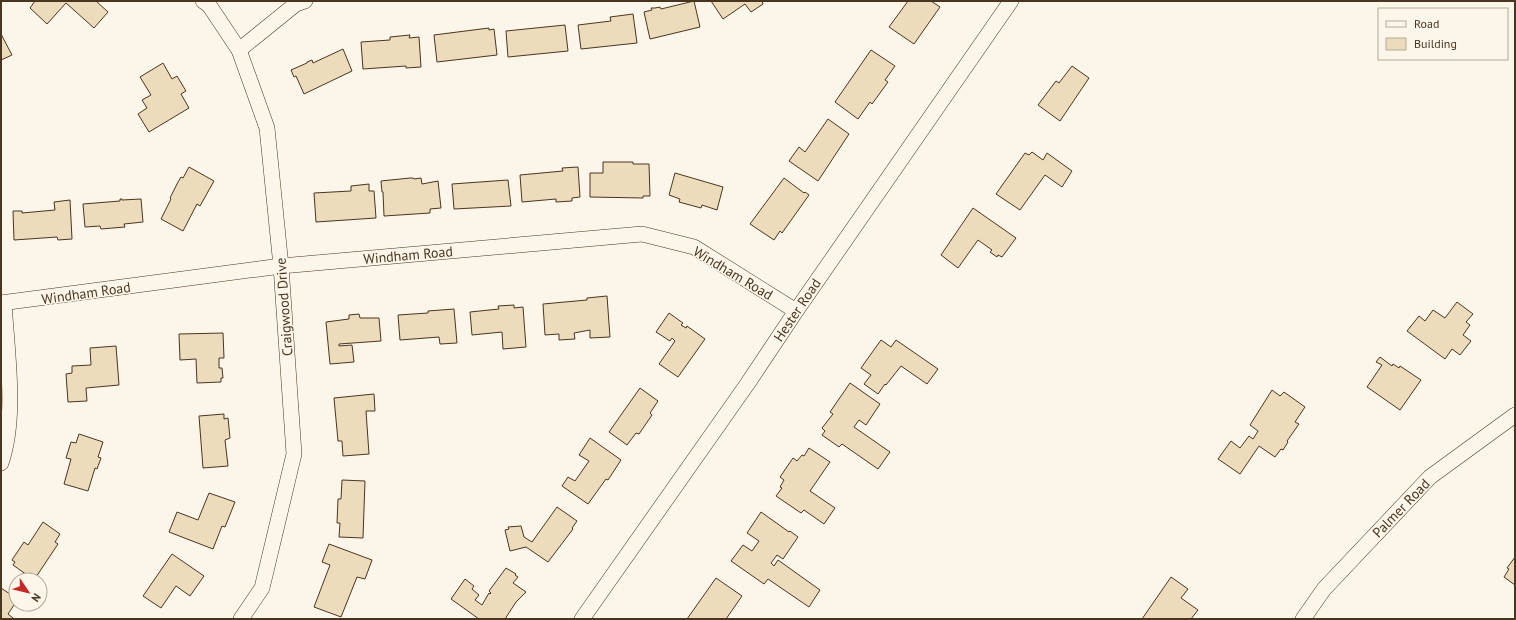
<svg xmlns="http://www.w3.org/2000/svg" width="1516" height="620" viewBox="0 0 1516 620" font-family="'PT Sans',sans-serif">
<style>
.building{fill:#ecdcbc;stroke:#4a3520}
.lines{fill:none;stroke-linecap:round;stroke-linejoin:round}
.street-casing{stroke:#4a3520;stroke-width:16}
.street{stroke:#fbf6e9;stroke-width:15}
.labels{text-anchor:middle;stroke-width:3;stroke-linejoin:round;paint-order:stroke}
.street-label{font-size:14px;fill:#4a3520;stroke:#fbf6e9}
</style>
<rect width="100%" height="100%" fill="#fbf6e9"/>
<g class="building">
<path d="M 35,1 L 96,1 L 108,12 L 94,28 L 66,3 L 47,24 L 30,8 Z"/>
<path d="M 694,1 L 700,27 L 650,39 L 644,12 L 652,10 L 651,8 L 655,8 L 660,7 L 661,9 Z"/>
<path d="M 711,1 L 762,1 L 763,4 L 751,12 L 745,4 L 723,19 Z"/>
<path d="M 908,1 L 931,1 L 940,7 L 914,44 L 889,27 Z"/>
<path d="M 633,14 L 637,43 L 581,49 L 578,25 L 611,21 L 610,17 Z"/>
<path d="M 565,25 L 568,51 L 508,57 L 506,31 Z"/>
<path d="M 489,28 L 489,30 L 494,29 L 497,55 L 437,62 L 434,35 Z"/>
<path d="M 1,34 L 12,55 L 1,60 Z"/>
<path d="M 410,35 L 409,38 L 419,37 L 421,67 L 406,68 L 406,66 L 363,69 L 361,42 L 390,40 L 390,37 Z"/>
<path d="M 343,49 L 352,71 L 304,94 L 296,76 L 294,77 L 291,70 L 307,63 L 307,62 L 312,60 L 313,63 Z"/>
<path d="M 871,50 L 895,66 L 885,80 L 888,82 L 872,104 L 870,102 L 858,119 L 835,102 Z"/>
<path d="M 163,63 L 172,79 L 177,76 L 186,91 L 181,94 L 189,108 L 149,132 L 138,114 L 147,108 L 142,100 L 151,95 L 140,77 Z"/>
<path d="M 1072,66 L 1089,78 L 1060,121 L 1038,105 L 1056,81 L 1059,83 Z"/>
<path d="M 828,119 L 849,134 L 818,181 L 789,161 L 799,147 L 805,152 Z"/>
<path d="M 1032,152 L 1043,160 L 1047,153 L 1072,171 L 1062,187 L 1045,175 L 1020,210 L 996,194 L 1025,153 L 1029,155 Z"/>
<path d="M 603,162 L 633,162 L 633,164 L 649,164 L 650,196 L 643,196 L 643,198 L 590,197 L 590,173 L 603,173 Z"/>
<path d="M 189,167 L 214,181 L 200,206 L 197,204 L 183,231 L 161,219 L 171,199 L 170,198 L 178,182 L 181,177 L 183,178 Z"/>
<path d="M 578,167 L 580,197 L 572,198 L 572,201 L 556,202 L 556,199 L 522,202 L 520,175 L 563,171 L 562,168 Z"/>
<path d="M 675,173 L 723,187 L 717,210 L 702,205 L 701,208 L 679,202 L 680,199 L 669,195 Z"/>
<path d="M 410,178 L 413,178 L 414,179 L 421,178 L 422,184 L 438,181 L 441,208 L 430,209 L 430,213 L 384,216 L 383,192 L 382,192 L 381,181 Z"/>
<path d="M 784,178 L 804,193 L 805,192 L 809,195 L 782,233 L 780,231 L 774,240 L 750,224 Z"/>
<path d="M 508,180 L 511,206 L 454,209 L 452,184 Z"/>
<path d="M 369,184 L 369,191 L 374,191 L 376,218 L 316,222 L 314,193 L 351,191 L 351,186 Z"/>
<path d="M 120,199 L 122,199 L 122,200 L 141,199 L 143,222 L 124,224 L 125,227 L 101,229 L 100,226 L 85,227 L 83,204 L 120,201 Z"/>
<path d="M 70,200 L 72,239 L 58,240 L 57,237 L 14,240 L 13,211 L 22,211 L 22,213 L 55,210 L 54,202 Z"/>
<path d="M 973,208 L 1016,238 L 1002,257 L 998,255 L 997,257 L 990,252 L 992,250 L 978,240 L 958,268 L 941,255 Z"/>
<path d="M 607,296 L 610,337 L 590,338 L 590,330 L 574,333 L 575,339 L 559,340 L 559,334 L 545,335 L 543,304 L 587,300 L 587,298 Z"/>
<path d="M 1457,302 L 1473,314 L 1466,322 L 1470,325 L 1463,335 L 1471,341 L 1460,355 L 1452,349 L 1445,359 L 1407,331 L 1419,316 L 1425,321 L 1433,310 L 1445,318 Z"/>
<path d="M 514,305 L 514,308 L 523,307 L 526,347 L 503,349 L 502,332 L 472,335 L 470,312 L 499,309 L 498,306 Z"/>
<path d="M 454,309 L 457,343 L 440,344 L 439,337 L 400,340 L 398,315 L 428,313 L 428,311 Z"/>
<path d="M 669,313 L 683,323 L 681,325 L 686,328 L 687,326 L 705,339 L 678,377 L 659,364 L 675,341 L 672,338 L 670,341 L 656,332 Z"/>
<path d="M 359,314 L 360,318 L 379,318 L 381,341 L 339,344 L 339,346 L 352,345 L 354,362 L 330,364 L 326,322 L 349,319 L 349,315 Z"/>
<path d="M 223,333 L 224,358 L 219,358 L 219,368 L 222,368 L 223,378 L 221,378 L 221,382 L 197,383 L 196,359 L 180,360 L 179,334 Z"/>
<path d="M 881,340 L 891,347 L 896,340 L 938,369 L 927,384 L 901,366 L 886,385 L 885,384 L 878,394 L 864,384 L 871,375 L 861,368 Z"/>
<path d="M 116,346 L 119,385 L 86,388 L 87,401 L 68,402 L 66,374 L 72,373 L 72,366 L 91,365 L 90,348 Z"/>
<path d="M 1380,357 L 1392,366 L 1393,364 L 1399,368 L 1400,366 L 1421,380 L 1400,410 L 1367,387 L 1382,365 L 1376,362 Z"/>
<path d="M 850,383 L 880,404 L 866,425 L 859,420 L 854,427 L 890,452 L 878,469 L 842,444 L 839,447 L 822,435 L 825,431 L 822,428 L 833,414 L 830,412 Z"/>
<path d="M 640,388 L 658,401 L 650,413 L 652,415 L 639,434 L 636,433 L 627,445 L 609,432 Z"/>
<path d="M 1272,390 L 1280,396 L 1284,392 L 1305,407 L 1295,422 L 1299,424 L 1287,441 L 1288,442 L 1283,450 L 1281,449 L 1275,457 L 1259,446 L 1240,474 L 1218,459 L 1231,441 L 1240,448 L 1249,436 L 1253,439 L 1258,431 L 1250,425 Z"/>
<path d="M 374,394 L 375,411 L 366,411 L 369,454 L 343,456 L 342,441 L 338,441 L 334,398 Z"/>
<path d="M 224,414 L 224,419 L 228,418 L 230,438 L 225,440 L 228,466 L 203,468 L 199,416 Z"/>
<path d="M 79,434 L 103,442 L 98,457 L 101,458 L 97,469 L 95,468 L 88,491 L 64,484 L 71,459 L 66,458 L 71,442 L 76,443 Z"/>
<path d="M 590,438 L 621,460 L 608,480 L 606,479 L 588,504 L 562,486 L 568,477 L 575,481 L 589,461 L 579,455 Z"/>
<path d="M 809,448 L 830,462 L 810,491 L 835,508 L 824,524 L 804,510 L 801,513 L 776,496 L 782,488 L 780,487 L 784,480 L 780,477 L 793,458 L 797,461 L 802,455 L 804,456 Z"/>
<path d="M 342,480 L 365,481 L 363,538 L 339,537 L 340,523 L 337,523 L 338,499 L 341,499 Z"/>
<path d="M 209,493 L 235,502 L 225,527 L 222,526 L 213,549 L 169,532 L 177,512 L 198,520 Z"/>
<path d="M 557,507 L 577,521 L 572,528 L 573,529 L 548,562 L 526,547 L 510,551 L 505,530 L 509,529 L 508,527 L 521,526 L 524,537 L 532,542 Z"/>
<path d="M 761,512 L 789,532 L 790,531 L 798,537 L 783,559 L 777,555 L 771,563 L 774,566 L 778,560 L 820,590 L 809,607 L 768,579 L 764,584 L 731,561 L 743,545 L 752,551 L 759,541 L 747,533 Z"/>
<path d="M 43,522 L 60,534 L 55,542 L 58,544 L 34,580 L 13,565 L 15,562 L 12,560 L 24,542 L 28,545 Z"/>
<path d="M 329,544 L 372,560 L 365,579 L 357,577 L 341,617 L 314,607 L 330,565 L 322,562 Z"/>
<path d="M 172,554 L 204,576 L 190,596 L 176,586 L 161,608 L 143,596 Z"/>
<path d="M 1515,557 L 1515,585 L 1504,577 L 1509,569 L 1507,568 Z"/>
<path d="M 506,568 L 516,574 L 515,575 L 518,577 L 513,583 L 526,592 L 516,602 L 505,619 L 479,619 L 451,599 L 465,579 L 474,586 L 472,589 L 479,595 L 475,600 L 482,605 L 489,593 L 490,594 L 491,593 L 489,591 Z"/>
<path d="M 1171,577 L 1188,589 L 1181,598 L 1198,610 L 1191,619 L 1142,619 Z"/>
<path d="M 716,578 L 742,596 L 726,619 L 687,619 Z"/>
<path d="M 1,588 L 16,598 L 14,599 L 16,602 L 8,614 L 13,618 L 13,619 L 1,619 Z"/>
</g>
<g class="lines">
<g class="street-casing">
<g id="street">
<path d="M 203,1 L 209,5 L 239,50 L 267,128 L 281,266 L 294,454 L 262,588 L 241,619"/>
<path d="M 239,50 L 296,4 L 305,1"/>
<path d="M 1,303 L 281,266 L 642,234 L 694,247 L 796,311"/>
<path d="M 1,463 C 17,417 7,352 4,303"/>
<path d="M 582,619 L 748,383 L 796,311 L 1011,1"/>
<path d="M 1303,619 L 1324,589 L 1430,477 L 1515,415"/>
</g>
</g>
<use href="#street" class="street"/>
</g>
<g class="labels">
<g class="street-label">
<text transform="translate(408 255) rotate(-5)" y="5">Windham Road</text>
<text transform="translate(733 273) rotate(31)" y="5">Windham Road</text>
<text transform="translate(86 293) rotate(-8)" y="5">Windham Road</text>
<text transform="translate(284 307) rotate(-94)" y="5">Craigwood Drive</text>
<text transform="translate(797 310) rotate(-56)" y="5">Hester Road</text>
<text transform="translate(1401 508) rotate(-46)" y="5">Palmer Road</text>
</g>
</g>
<rect width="1516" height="620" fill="none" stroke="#4a3520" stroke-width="4"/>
<rect x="1378" y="8" width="130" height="52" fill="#fbf6e9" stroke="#b4a999"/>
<rect x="1386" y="21" width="20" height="6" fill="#fbf6e9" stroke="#b4a999"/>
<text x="1414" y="28" font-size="12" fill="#4a3520">Road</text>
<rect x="1386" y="38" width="20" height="12" fill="#ecdcbc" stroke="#b4a999"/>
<text x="1414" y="48" font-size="12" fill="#4a3520">Building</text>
<g transform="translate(28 592) rotate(125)"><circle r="19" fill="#fbf6e9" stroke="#b4a999"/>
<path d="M0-3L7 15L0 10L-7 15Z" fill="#c62828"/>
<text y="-6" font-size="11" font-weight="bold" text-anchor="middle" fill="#4a3520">N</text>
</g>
</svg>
